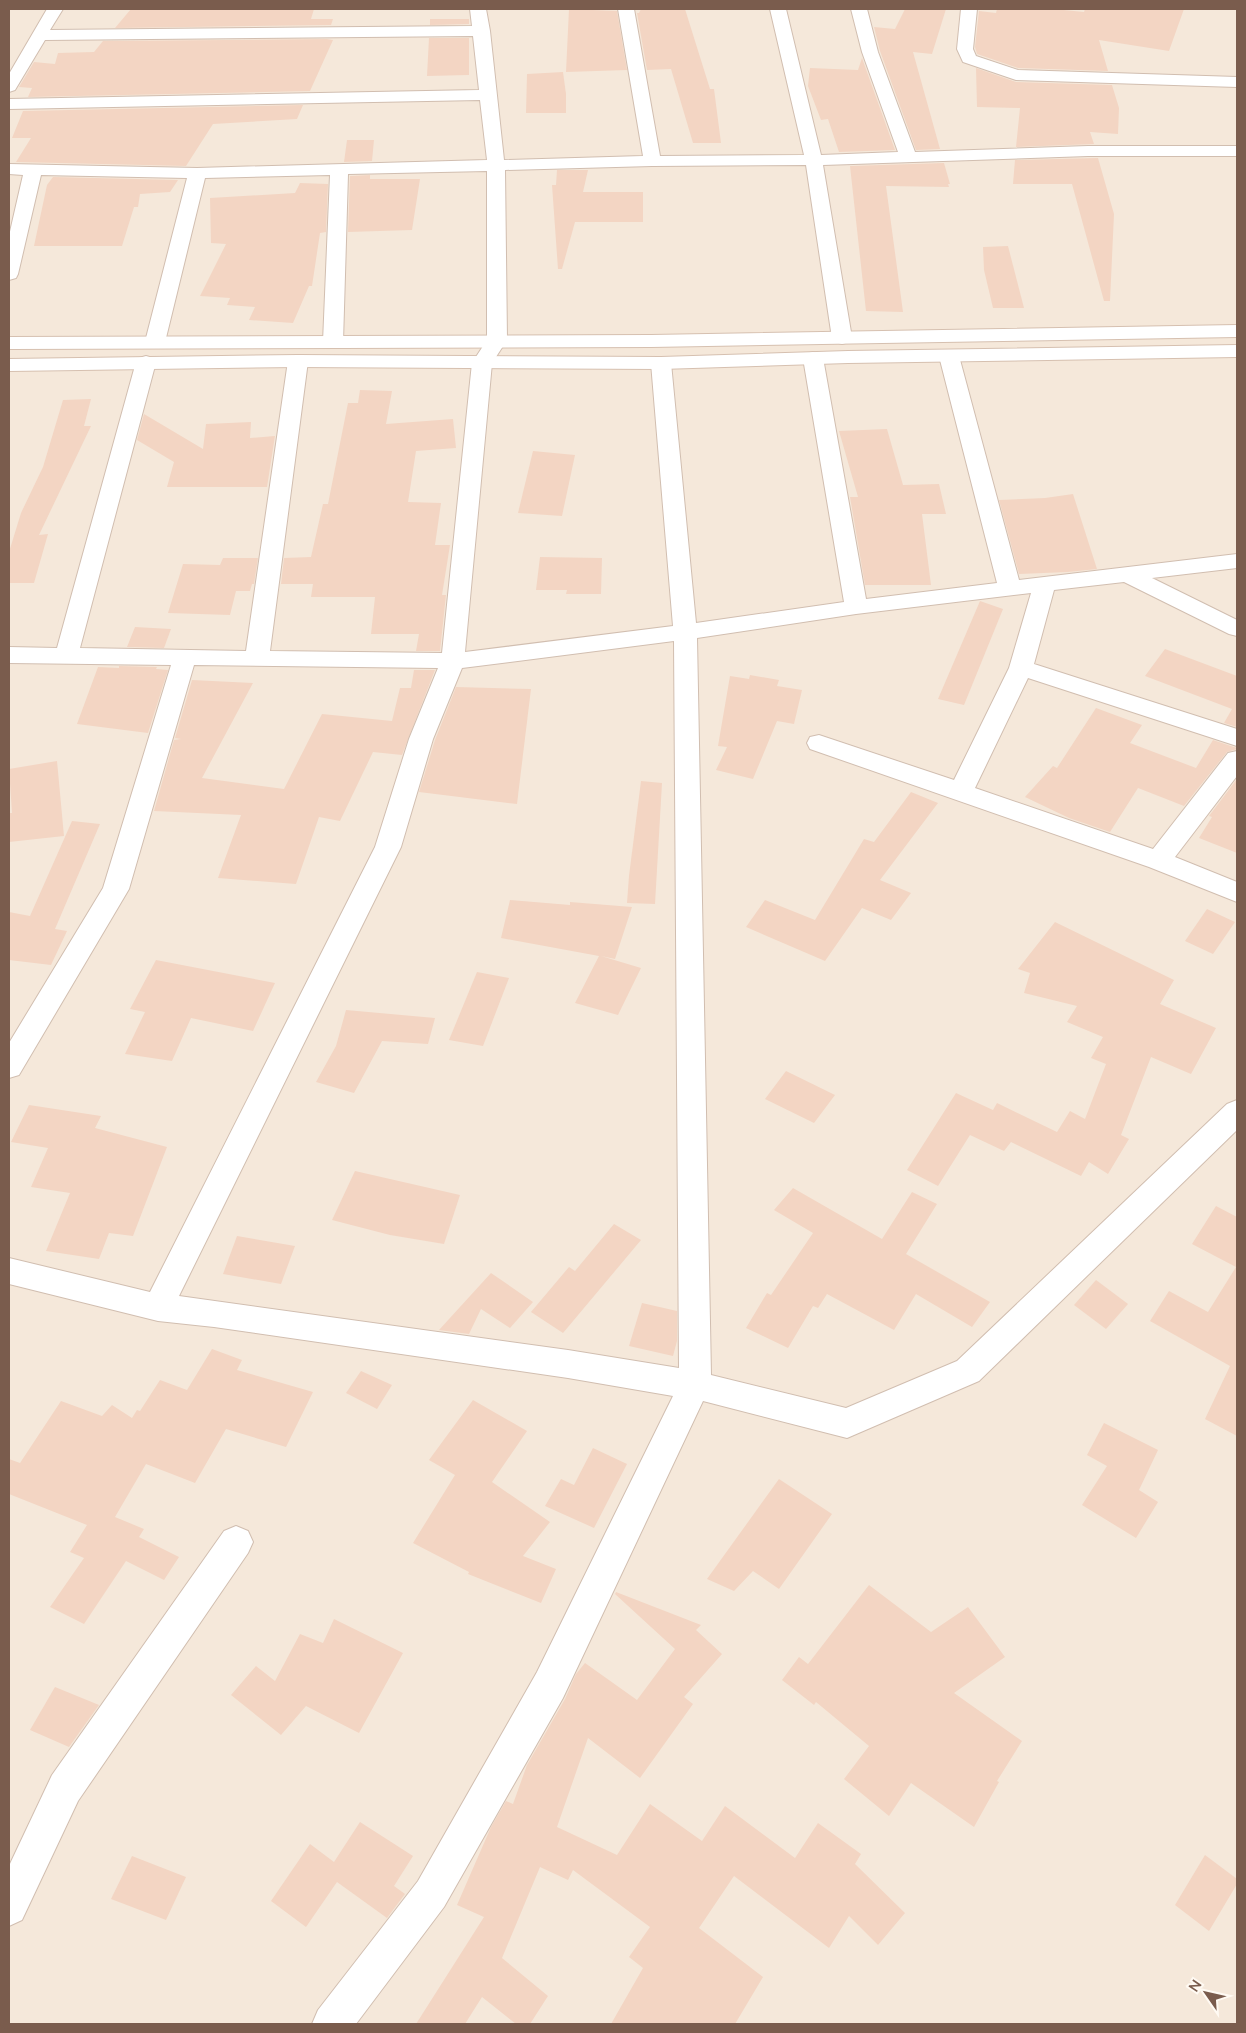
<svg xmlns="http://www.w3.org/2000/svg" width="1246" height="2033" viewBox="0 0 1246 2033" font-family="Lato,sans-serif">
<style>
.residential{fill:#f5e8da}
.building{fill:#f3d5c3}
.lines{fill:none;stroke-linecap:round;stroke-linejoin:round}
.street-casing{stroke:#d1beb0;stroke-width:2}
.secondary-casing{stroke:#d6c0b0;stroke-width:2}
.street{fill:#fff;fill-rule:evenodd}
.secondary{fill:#fff;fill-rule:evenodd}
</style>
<rect width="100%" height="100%" fill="#fdf6ec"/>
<rect class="residential" x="9" y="9" width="1228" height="2015"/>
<g class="building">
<path d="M 131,9 L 314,9 L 311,19 L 333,19 L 331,25 L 115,28 Z"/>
<path d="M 569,9 L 617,11 L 627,70 L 566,72 Z"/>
<path d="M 641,9 L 685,9 L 710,89 L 714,89 L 721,143 L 693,143 L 671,69 L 647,70 L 637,13 L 639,13 Z"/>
<path d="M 905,9 L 946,9 L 932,54 L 913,52 L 940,149 L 916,150 L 880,51 L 874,27 L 895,29 Z"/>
<path d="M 997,9 L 1054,9 L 1084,12 L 1085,9 L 1184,9 L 1169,51 L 1099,40 L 1108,71 L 1018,68 L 977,54 L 975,47 L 979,11 L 996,13 Z"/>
<path d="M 430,19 L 469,19 L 469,24 L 430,25 Z"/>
<path d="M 429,38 L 469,38 L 469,75 L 427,76 Z"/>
<path d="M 327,39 L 333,40 L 310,91 L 28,97 L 32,88 L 19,87 L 34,62 L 55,64 L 58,53 L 94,52 L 103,41 Z"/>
<path d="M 862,58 L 895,150 L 839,152 L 828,119 L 821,120 L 808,86 L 810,68 L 858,70 Z"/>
<path d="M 976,68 L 1016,82 L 1112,85 L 1119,108 L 1118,134 L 1090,132 L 1094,144 L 1016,147 L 1020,108 L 977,107 Z"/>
<path d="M 563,72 L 566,94 L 566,113 L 526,113 L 527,74 Z"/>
<path d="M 303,105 L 297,119 L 213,124 L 186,166 L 16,162 L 31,138 L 12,138 L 23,111 Z"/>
<path d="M 347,140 L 374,140 L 372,161 L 344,162 Z"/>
<path d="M 1098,158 L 1114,214 L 1110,301 L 1104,301 L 1072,184 L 1013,184 L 1015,160 Z"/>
<path d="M 944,163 L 950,184 L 948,184 L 949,187 L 886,186 L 903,312 L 866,311 L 850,166 Z"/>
<path d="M 557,170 L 588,170 L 583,192 L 643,192 L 643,222 L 575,222 L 562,269 L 558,269 L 552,185 L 556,185 Z"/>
<path d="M 370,175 L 370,179 L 420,179 L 412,230 L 348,232 L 350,176 Z"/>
<path d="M 53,177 L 178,180 L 170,192 L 140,194 L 138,207 L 134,207 L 122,246 L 34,246 L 47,185 Z"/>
<path d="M 300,183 L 328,184 L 326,232 L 320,233 L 312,286 L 309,286 L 293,323 L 249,320 L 255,307 L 227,305 L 230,298 L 200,296 L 226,244 L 211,243 L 210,198 L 295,193 Z"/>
<path d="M 1008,246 L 1024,308 L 993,308 L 984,270 L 983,247 Z"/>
<path d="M 360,390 L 392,391 L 386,424 L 453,419 L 456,448 L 416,451 L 408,502 L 441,503 L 435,545 L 450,545 L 442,595 L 446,595 L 440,651 L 416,651 L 419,634 L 371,634 L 375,597 L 311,597 L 313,584 L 281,584 L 284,558 L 311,557 L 323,504 L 328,504 L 348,403 L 358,403 Z"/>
<path d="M 91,399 L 84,426 L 91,426 L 39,535 L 48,534 L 34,583 L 9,583 L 9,552 L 21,513 L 43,467 L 63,400 Z"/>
<path d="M 144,414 L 203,449 L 206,424 L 251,422 L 250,438 L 275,436 L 267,487 L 167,487 L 174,462 L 137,440 Z"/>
<path d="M 887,429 L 903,485 L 939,484 L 946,514 L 922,514 L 931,585 L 865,585 L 850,497 L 858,497 L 839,431 Z"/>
<path d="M 533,451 L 575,455 L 562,516 L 518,513 Z"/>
<path d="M 1073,494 L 1097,569 L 1068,572 L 1019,574 L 999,500 L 1045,498 Z"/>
<path d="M 540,557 L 602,558 L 601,594 L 566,594 L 567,590 L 536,590 Z"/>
<path d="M 223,558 L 258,558 L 254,584 L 252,584 L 250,591 L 236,591 L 230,615 L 168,613 L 183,564 L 220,565 Z"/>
<path d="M 980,601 L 1003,609 L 964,705 L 938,699 Z"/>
<path d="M 135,627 L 171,629 L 164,648 L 127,647 Z"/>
<path d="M 1165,649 L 1237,676 L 1237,727 L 1224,723 L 1232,709 L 1145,676 Z"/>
<path d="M 119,666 L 157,667 L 156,669 L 168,670 L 148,733 L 77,724 L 98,667 L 119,668 Z"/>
<path d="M 414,670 L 435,670 L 402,755 L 373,752 L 340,821 L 319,817 L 296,884 L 218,878 L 241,815 L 154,811 L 174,740 L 181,739 L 175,738 L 192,680 L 253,683 L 202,778 L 284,789 L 322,714 L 392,721 L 400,688 L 411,688 Z"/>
<path d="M 750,675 L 779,680 L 777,686 L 802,690 L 794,724 L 777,721 L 753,779 L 716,770 L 727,747 L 718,746 L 730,676 L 749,679 Z"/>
<path d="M 456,687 L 531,689 L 517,804 L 419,792 L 435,740 Z"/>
<path d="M 1096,708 L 1142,725 L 1130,743 L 1196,768 L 1213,740 L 1237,748 L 1237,749 L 1227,752 L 1184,806 L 1138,788 L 1110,832 L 1069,818 L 1025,797 L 1053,766 L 1057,768 Z"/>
<path d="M 57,761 L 64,836 L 9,842 L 9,813 L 12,813 L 9,769 Z"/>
<path d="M 1237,779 L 1237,853 L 1199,838 L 1212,817 L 1209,816 Z"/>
<path d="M 641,781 L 662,783 L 655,904 L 627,903 L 629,876 Z"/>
<path d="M 911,792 L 938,803 L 880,880 L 911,893 L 891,920 L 862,908 L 825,961 L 746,927 L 765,900 L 815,920 L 864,839 L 874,842 Z"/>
<path d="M 72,821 L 100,824 L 55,929 L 67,931 L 51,965 L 9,960 L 9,912 L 30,916 Z"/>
<path d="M 510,900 L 570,905 L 570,902 L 632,907 L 615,959 L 601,956 L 641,968 L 618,1015 L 575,1003 L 599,956 L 501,938 Z"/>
<path d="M 1207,909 L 1235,922 L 1213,954 L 1185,941 Z"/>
<path d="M 1055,922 L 1174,980 L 1160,1004 L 1216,1028 L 1191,1074 L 1151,1057 L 1121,1135 L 1129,1139 L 1108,1174 L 1089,1162 L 1081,1176 L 1011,1142 L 1004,1151 L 970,1135 L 938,1186 L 907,1170 L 956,1093 L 993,1110 L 997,1103 L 1057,1132 L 1070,1111 L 1085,1119 L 1106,1064 L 1091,1058 L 1103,1037 L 1067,1022 L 1077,1006 L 1024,993 L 1030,973 L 1018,969 Z"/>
<path d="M 156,960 L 275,983 L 253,1031 L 191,1018 L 172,1061 L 125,1054 L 145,1012 L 130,1009 Z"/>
<path d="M 477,972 L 509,978 L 483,1046 L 449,1040 Z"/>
<path d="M 346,1010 L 435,1018 L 428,1044 L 382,1041 L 354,1093 L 316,1082 L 336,1046 Z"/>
<path d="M 786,1071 L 835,1095 L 814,1123 L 765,1099 Z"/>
<path d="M 29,1105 L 101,1116 L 95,1128 L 167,1147 L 133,1236 L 109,1233 L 99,1259 L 46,1251 L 70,1193 L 31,1187 L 48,1148 L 11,1142 Z"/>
<path d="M 355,1171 L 460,1195 L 444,1244 L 390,1235 L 332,1220 Z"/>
<path d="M 793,1188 L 882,1239 L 912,1192 L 937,1204 L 906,1254 L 990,1302 L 972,1327 L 916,1294 L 894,1330 L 827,1294 L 818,1308 L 813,1306 L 788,1348 L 746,1328 L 767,1293 L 771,1295 L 813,1233 L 774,1210 Z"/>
<path d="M 1216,1206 L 1237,1217 L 1237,1436 L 1205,1419 L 1230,1366 L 1150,1321 L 1169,1291 L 1208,1312 L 1236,1267 L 1192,1244 Z"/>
<path d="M 614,1224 L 641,1240 L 563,1333 L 531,1312 L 569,1267 L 575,1271 Z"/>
<path d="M 237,1236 L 295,1246 L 281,1284 L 223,1274 Z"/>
<path d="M 491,1273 L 533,1302 L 510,1328 L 481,1309 L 469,1334 L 439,1330 Z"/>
<path d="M 1096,1280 L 1128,1304 L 1106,1329 L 1074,1305 Z"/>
<path d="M 642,1303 L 677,1311 L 677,1341 L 673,1356 L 629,1346 Z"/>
<path d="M 212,1349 L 242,1360 L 237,1370 L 313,1392 L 286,1447 L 226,1429 L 195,1483 L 146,1464 L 115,1517 L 144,1529 L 139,1537 L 179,1557 L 164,1580 L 126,1561 L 84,1624 L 50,1607 L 84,1558 L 70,1552 L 87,1525 L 9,1494 L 9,1459 L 20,1463 L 61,1401 L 102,1416 L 112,1405 L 132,1418 L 137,1410 L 140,1411 L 160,1380 L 187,1390 Z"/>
<path d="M 361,1371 L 392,1385 L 377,1409 L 346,1393 Z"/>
<path d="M 473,1400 L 527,1431 L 492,1482 L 550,1522 L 523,1556 L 556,1569 L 541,1603 L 468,1574 L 469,1572 L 413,1543 L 455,1475 L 429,1460 Z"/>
<path d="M 1104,1423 L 1158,1450 L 1139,1490 L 1158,1502 L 1136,1538 L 1082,1505 L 1107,1466 L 1087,1455 Z"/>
<path d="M 593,1448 L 627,1464 L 594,1528 L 545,1506 L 561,1479 L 574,1485 Z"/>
<path d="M 779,1479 L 832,1514 L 779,1589 L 753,1571 L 734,1591 L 707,1579 Z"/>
<path d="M 869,1585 L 931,1632 L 968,1607 L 1005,1657 L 954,1693 L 1022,1741 L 997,1781 L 999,1782 L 974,1827 L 911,1783 L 889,1816 L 844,1779 L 869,1746 L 816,1702 L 814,1705 L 782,1680 L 799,1657 L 808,1664 Z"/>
<path d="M 616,1592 L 701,1625 L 696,1630 L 722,1654 L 684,1697 L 693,1704 L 640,1778 L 588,1738 L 557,1827 L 617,1855 L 650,1804 L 702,1841 L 725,1806 L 795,1858 L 818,1823 L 861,1854 L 855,1864 L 905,1913 L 878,1945 L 849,1916 L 829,1948 L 734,1876 L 699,1928 L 763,1977 L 735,2024 L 611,2024 L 643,1968 L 629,1957 L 650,1927 L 573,1870 L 568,1880 L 540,1867 L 502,1958 L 548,1996 L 530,2024 L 516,2024 L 482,1997 L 465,2024 L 416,2024 L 484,1917 L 457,1905 L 491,1827 L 506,1801 L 513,1804 L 527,1765 L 565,1699 L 576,1674 L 585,1663 L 637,1700 L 675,1649 L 615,1594 Z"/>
<path d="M 334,1619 L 403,1653 L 359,1733 L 306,1706 L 281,1735 L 231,1695 L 256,1666 L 275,1681 L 300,1634 L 323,1643 Z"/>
<path d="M 55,1687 L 99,1705 L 69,1747 L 30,1730 Z"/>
<path d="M 360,1822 L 413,1856 L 394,1886 L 405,1894 L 387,1918 L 337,1882 L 306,1927 L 271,1901 L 310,1844 L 334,1862 Z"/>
<path d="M 1205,1855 L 1237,1879 L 1237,1884 L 1209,1931 L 1175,1905 Z"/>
<path d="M 132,1856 L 186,1877 L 166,1920 L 111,1899 Z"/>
</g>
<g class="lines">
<g class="street-casing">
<g id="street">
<path d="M 47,9 L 63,9 L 50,30 L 472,26 L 470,9 L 486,9 L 490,31 L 504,160 L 643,156 L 618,9 L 634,9 L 660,156 L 804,155 L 770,9 L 786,9 L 821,155 L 898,152 L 862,52 L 851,9 L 867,9 L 878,52 L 915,152 L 1088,146 L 1237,146 L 1237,156 L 1088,156 L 823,165 L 852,338 L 849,342 L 842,344 L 835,342 L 832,338 L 806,165 L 652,166 L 505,170 L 507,340 L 492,363 L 465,652 L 673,626 L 651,363 L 654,359 L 661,357 L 668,359 L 671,363 L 696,623 L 844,602 L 803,358 L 806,354 L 813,352 L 820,354 L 823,358 L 866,599 L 997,583 L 939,356 L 942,352 L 949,350 L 956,352 L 959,356 L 1019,580 L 1237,554 L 1237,568 L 1152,578 L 1237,620 L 1237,636 L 1229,634 L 1124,582 L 1054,590 L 1034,664 L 1237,729 L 1237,746 L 1028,678 L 975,788 L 1153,849 L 1228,753 L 1237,751 L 1237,776 L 1175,857 L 1237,882 L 1237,902 L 1149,867 L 810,749 L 807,743 L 810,737 L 819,735 L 954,780 L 1009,668 L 1031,593 L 856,614 L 697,638 L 711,1375 L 846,1408 L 957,1361 L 1227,1104 L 1237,1100 L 1237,1130 L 979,1381 L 847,1438 L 703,1401 L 563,1698 L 444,1907 L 356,2024 L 312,2024 L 318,2010 L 418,1881 L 537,1672 L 673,1396 L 568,1378 L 214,1327 L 158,1321 L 9,1284 L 9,1258 L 150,1292 L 375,847 L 409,739 L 438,668 L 194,665 L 129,889 L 19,1075 L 9,1078 L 9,1043 L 103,888 L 171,665 L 9,663 L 9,647 L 57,648 L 136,362 L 139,358 L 146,356 L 153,358 L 156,362 L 80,648 L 246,651 L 288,361 L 291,357 L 298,355 L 305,357 L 308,361 L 270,651 L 442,653 L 472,363 L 487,340 L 487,171 L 348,174 L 343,342 L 340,346 L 333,348 L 326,346 L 323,342 L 330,175 L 205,178 L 165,342 L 162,346 L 155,348 L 148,346 L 145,342 L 187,178 L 41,175 L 18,274 L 16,278 L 9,280 L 9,236 L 23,175 L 9,174 L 9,164 L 197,168 L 487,160 L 480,100 L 9,109 L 9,99 L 479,90 L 473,36 L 45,40 L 15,90 L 9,92 L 9,74 ZM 674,641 L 679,1368 L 568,1350 L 179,1296 L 401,847 L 433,739 L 462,668 Z"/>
<path d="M 961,9 L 977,9 L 973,49 L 976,56 L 1018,70 L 1237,77 L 1237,87 L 1016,80 L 963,62 L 957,49 Z"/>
<path d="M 236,1526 L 248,1531 L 253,1542 L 248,1553 L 78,1801 L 22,1920 L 9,1926 L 9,1866 L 52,1775 L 224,1531 Z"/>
</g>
</g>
<g class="secondary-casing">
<g id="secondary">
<path d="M 1237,325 L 1237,337 L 651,347 L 9,349 L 9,337 L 651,335 Z"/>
<path d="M 1237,345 L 1237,357 L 848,363 L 661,369 L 298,367 L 9,371 L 9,359 L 298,355 L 661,357 L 848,351 Z"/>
</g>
</g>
<use href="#street" class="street"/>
<use href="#secondary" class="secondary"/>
</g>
<rect width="1246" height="2033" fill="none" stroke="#7a5c4d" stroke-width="20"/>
<g transform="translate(1206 1993) rotate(304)" stroke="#fffaf3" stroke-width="4" paint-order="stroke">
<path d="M0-4L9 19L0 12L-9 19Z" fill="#7a5c4d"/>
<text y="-8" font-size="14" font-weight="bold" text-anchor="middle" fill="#7a5c4d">N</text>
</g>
</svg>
